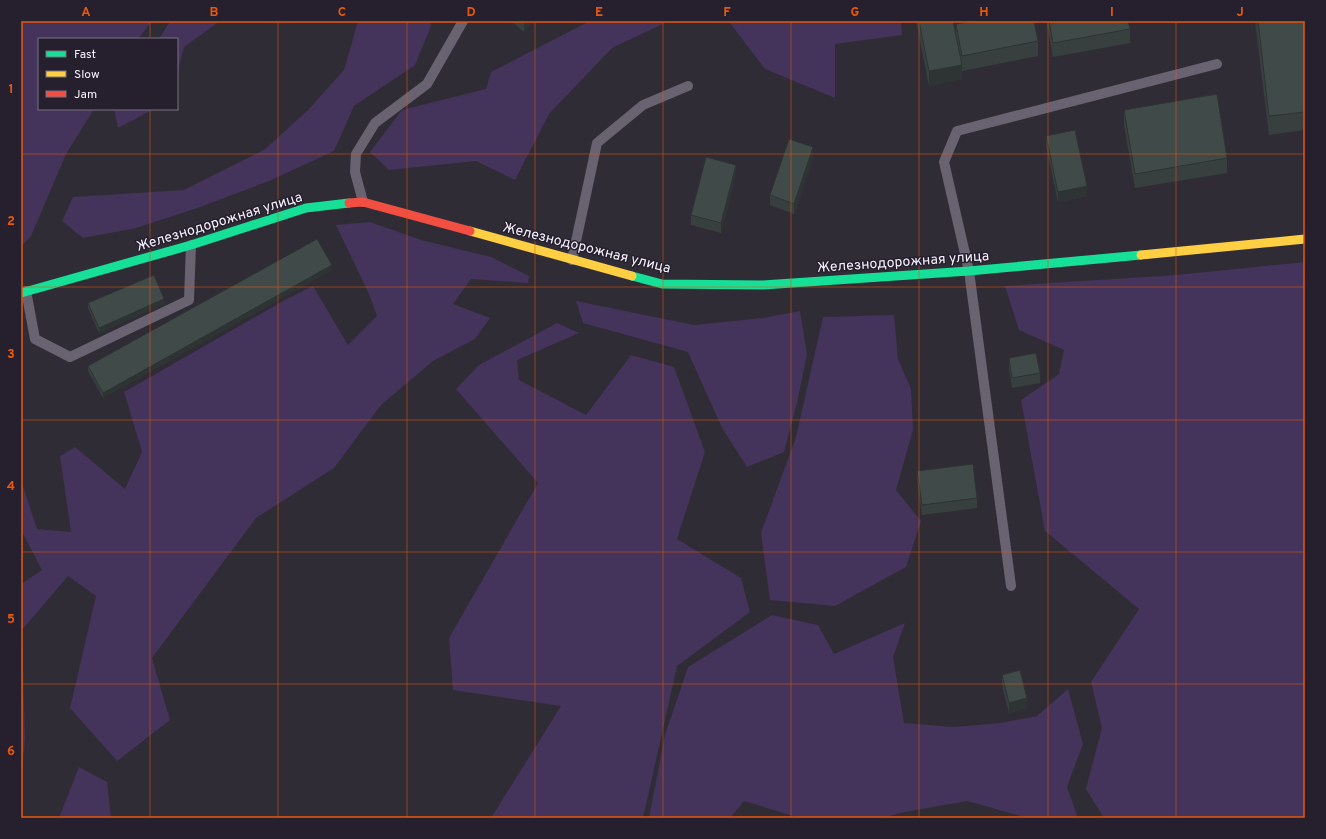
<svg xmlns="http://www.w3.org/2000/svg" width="1326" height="839" viewBox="0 0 1326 839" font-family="Overpass,sans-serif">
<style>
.green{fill:#44335a}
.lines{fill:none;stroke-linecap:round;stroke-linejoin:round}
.lane{stroke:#696371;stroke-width:10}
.fast{stroke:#16e098;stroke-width:9}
.slow{stroke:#ffcf43;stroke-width:9}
.jam{stroke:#f24e42;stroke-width:9}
.wall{fill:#37403f}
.shaded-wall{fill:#2d3433}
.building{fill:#404b49;stroke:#2d3433}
.grid{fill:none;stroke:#e8590c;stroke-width:1;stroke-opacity:0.55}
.labels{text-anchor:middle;stroke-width:3;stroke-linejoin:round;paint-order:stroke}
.street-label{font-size:14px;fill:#f6f2fd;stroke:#251f2e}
.neatline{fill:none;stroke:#e8590c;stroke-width:1.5}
.grid-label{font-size:13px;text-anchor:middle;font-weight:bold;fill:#e8590c}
</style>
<rect width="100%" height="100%" fill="#302c36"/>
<g class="green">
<path d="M 21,21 L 152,21 L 138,39 L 39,39 L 39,109 L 94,109 L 66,154 L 31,236 L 21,247 Z"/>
<path d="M 170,21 L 220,21 L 184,47 L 177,74 L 177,39 L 159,39 Z"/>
<path d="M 358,21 L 430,21 L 431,26 L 415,65 L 354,106 L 334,151 L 269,181 L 200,207 L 136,228 L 83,238 L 62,221 L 73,197 L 184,190 L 264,150 L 308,110 L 344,70 Z"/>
<path d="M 586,21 L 669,21 L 612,48 L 549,114 L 515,180 L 476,161 L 389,170 L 370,152 L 402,110 L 486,89 L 491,72 L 586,23 Z"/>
<path d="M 708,21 L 901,21 L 902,35 L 835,44 L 835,98 L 765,69 L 730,23 Z"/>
<path d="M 114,109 L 154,109 L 118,128 Z"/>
<path d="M 370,222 L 421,240 L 491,257 L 529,276 L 528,283 L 471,279 L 453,304 L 490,318 L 475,339 L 433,361 L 381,405 L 334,468 L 256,518 L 152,658 L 170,720 L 117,761 L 70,708 L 96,596 L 68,576 L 22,630 L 25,739 L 21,784 L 21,584 L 42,570 L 21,530 L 21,480 L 37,529 L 71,532 L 60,456 L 75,447 L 125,489 L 142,452 L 124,392 L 285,300 L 313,286 L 348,345 L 377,316 L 369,294 L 336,225 Z"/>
<path d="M 1305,262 L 1305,818 L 1104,818 L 1086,789 L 1102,728 L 1091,682 L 1139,609 L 1045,531 L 1021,400 L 1059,374 L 1064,350 L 1019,330 L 1005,286 L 1176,275 Z"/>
<path d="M 576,301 L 694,325 L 763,318 L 800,311 L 807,354 L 797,403 L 784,452 L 747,467 L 722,428 L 688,352 L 583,323 Z"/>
<path d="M 894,315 L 898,359 L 911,389 L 913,430 L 896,490 L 921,521 L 906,567 L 835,606 L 770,600 L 761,533 L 796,437 L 823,317 Z"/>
<path d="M 557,323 L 579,333 L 517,360 L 519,380 L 586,415 L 631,355 L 674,367 L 705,452 L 677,539 L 741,578 L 750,612 L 677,666 L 643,818 L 491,818 L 561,706 L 453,690 L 449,638 L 538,483 L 456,389 L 479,365 Z"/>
<path d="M 772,615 L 818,625 L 834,654 L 905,623 L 893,657 L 904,723 L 954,727 L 1000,723 L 1037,716 L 1068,689 L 1083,744 L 1067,787 L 1078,818 L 1028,818 L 967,801 L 905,812 L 881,818 L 800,818 L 744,801 L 730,818 L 649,818 L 665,735 L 688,667 Z"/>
<path d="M 79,767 L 107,782 L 111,818 L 59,818 Z"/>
</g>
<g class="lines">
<g class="lane">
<path d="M 363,202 L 355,172 L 356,154 L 375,123 L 427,84 L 463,21"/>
<path d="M 572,260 L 597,143 L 643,105 L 688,86"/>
<path d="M 26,291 L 35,339 L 70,357 L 189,300 L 191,245"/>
<path d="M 1011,586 L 969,271 L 944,162 L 957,131 L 1217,64"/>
</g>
<g class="fast">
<path d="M 632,276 L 662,284 L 763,285 L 969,271 L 1141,255"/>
<path d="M 21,293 L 191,245 L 306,208 L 349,203"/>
</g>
<g class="slow">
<path d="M 470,231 L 632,276"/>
<path d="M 1141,255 L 1305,239"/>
</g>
<path class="jam" d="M 349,203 L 363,202 L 470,231"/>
</g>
<g class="wall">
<path d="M 511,21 L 533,21 L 524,32 Z"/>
<path d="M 916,21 L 953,21 L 956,35 L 956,24 L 1038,41 L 1038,56 L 962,71 L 962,70 L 962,79 L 929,86 Z"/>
<path d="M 1047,21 L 1128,21 L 1130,29 L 1130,43 L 1053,57 L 1047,25 Z"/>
<path d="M 1255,21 L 1305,21 L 1305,130 L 1269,135 Z"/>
<path d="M 1124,110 L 1227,158 L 1227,173 L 1135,188 L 1124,125 Z"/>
<path d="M 1046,136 L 1087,196 L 1058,202 L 1046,146 Z"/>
<path d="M 813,157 L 794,214 L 770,205 L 770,195 Z"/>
<path d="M 736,175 L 721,233 L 691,225 L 691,215 Z"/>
<path d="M 332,270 L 103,398 L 88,371 L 88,366 Z"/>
<path d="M 88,303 L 164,304 L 99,333 L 88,308 Z"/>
<path d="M 1009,358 L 1040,373 L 1040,383 L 1012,388 L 1009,368 Z"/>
<path d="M 917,471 L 977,498 L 977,508 L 922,515 L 917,481 Z"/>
<path d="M 1002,675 L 1027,708 L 1009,713 L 1002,685 Z"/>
</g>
<g class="shaded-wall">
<path d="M 525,21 L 533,21 L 524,32 L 524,22 Z"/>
<path d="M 962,65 L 962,79 L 929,86 L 929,71 Z"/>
<path d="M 813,147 L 813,157 L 794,214 L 794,204 Z"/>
<path d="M 736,165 L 736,175 L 721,233 L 721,223 Z"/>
<path d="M 1087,186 L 1087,196 L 1058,202 L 1058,192 Z"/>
<path d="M 332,265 L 332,270 L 103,398 L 103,393 Z"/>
<path d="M 164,299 L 164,304 L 99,333 L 99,328 Z"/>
<path d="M 1027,698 L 1027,708 L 1009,713 L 1009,703 Z"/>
</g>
<g class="building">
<path d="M 919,21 L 953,21 L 962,65 L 929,71 Z"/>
<path d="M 973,21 L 1034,21 L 1038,41 L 962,56 L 956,24 Z"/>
<path d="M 1049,21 L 1128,21 L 1130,29 L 1053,43 Z"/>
<path d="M 1258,21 L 1305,21 L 1305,112 L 1269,116 Z"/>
<path d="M 1217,94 L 1227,158 L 1135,174 L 1124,110 Z"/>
<path d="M 1075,130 L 1087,186 L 1058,192 L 1046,136 Z"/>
<path d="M 789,139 L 813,147 L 794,204 L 770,195 Z"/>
<path d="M 706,157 L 736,165 L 721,223 L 691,215 Z"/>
<path d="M 317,239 L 332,265 L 103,393 L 88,366 Z"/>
<path d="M 154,275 L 164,299 L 99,328 L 88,303 Z"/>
<path d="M 1036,353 L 1040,373 L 1012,378 L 1009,358 Z"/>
<path d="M 973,464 L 977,498 L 922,505 L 917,471 Z"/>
<path d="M 1020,670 L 1027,698 L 1009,703 L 1002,675 Z"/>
</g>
<path class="grid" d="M 150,21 L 150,39M 278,21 L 278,818M 407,21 L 407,818M 535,21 L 535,818M 663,21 L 663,818M 791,21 L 791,818M 919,21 L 919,818M 1048,21 L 1048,818M 1176,21 L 1176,818M 150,109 L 150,818M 21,154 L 1305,154M 21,287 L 1305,287M 21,420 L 1305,420M 21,552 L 1305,552M 21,684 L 1305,684"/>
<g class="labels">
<g class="street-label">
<text transform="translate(219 221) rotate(-17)" y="5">Железнодорожная улица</text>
<text transform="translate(587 247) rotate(14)" y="5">Железнодорожная улица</text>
<text transform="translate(903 261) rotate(-4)" y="5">Железнодорожная улица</text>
</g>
</g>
<rect width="1326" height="839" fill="none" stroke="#251f2e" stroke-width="44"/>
<rect x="38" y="38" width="140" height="72" fill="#251f2e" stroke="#797381"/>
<rect x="46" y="51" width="20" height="6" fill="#16e098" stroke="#797381"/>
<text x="74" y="58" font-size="12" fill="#f6f2fd">Fast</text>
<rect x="46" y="71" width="20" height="6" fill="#ffcf43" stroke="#797381"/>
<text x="74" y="78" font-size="12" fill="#f6f2fd">Slow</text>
<rect x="46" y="91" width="20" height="6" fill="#f24e42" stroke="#797381"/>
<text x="74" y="98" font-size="12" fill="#f6f2fd">Jam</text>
<rect x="22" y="22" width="1282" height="795" class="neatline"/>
<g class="grid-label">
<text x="86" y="16">A</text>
<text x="214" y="16">B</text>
<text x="342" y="16">C</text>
<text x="471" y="16">D</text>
<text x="599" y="16">E</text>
<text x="727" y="16">F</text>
<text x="855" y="16">G</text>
<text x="984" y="16">H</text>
<text x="1112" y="16">I</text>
<text x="1240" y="16">J</text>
<text x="11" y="93">1</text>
<text x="11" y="225">2</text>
<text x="11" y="358">3</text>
<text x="11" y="490">4</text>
<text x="11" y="623">5</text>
<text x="11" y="755">6</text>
</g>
</svg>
